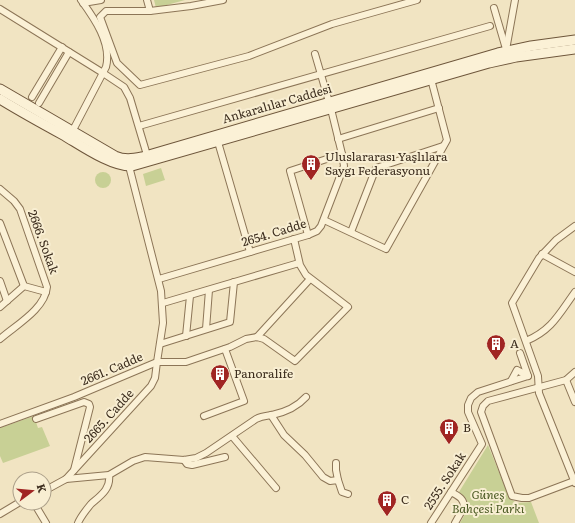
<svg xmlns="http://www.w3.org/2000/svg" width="575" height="523" viewBox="0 0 575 523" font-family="Literata,serif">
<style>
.green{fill:#c8d095}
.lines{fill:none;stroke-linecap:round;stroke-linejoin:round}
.street-casing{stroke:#8c7557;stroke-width:8}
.secondary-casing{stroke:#6e563b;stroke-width:11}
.street{stroke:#fbf1d6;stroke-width:6}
.secondary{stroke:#fbf1d6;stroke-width:9}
.labels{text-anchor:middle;stroke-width:4;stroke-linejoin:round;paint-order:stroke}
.street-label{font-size:12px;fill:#3b2c1d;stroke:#f8eed2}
.poi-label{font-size:12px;fill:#3b2c1d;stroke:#f8eed2;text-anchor:start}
.park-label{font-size:12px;font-style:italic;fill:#4a5922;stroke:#f8eed2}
</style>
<rect width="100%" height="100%" fill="#f1e4c2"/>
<g class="green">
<path d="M 154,0 L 185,0 L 156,8 Z"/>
<path d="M 161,168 L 165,180 L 146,186 L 143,174 Z"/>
<circle cx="103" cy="180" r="8"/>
<path d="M 34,416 L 38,428 L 42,427 L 50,446 L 3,463 L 0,456 L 0,428 Z"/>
<path d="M 488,445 L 509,497 L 516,503 L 531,502 L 539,523 L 460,523 L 468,509 L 468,502 L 459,492 Z"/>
</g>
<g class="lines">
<g class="street-casing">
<g id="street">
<path d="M 147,0 L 150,11 L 106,11 L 100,17 L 117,63 L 140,85 L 249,56 L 332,24 L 417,0"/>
<path d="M 83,3 L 101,0"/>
<path d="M 494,8 L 506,49"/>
<path d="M 0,9 L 103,73 L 124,87 L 130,98 L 147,155"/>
<path d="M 150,11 L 191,6 L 223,0"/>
<path d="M 506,50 L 515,0"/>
<path d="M 315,54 L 329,102"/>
<path d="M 32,97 L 62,47"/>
<path d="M 39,103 L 69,52"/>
<path d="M 139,126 L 490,26"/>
<path d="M 72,132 L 106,67 C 112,43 94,18 81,0"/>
<path d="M 338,139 L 439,108"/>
<path d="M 218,142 L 250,252"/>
<path d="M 0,189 L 14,201 L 20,209 L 47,287 C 45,309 16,325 0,339"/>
<path d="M 324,220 L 386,249 L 447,140 L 431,79"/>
<path d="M 0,223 L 24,286"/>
<path d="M 575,226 L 556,240 L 539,258 L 512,303 L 538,376 L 539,393 L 575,483"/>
<path d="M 351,232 L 376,168 L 443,146"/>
<path d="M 308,235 L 290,171 L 342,154"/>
<path d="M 542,254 L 575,272"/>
<path d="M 159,279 L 308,235 L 317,231 L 321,226 L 344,166 L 342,154 L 331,109"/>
<path d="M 0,281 L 7,301"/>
<path d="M 24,286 L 46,292"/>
<path d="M 163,303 L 299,263"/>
<path d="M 0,307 L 24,286"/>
<path d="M 206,329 L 209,290"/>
<path d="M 186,336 L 190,296"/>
<path d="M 257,337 L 310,279"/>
<path d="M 526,341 C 552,330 559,314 575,292"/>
<path d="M 160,344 L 230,322 L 234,282"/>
<path d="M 566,380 L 575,402"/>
<path d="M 511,381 L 517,370 L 528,376 L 520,353"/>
<path d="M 271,415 L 284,435 L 305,455 L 323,477 L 330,481 L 338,480 L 342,492 L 348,494"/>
<path d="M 204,416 L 244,401 L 225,349"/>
<path d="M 36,419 L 84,402 L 89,404 L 90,407 L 74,470"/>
<path d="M 0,424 L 74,397 L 157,362 L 163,323 L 161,291 L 129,166"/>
<path d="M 232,436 L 276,488"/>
<path d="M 184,460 L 187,464 L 192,465 L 225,457"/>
<path d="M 336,463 L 336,470 L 338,480"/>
<path d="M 66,479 L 151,386 L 155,378 L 157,362 L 186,362 L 230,347 L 246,339 L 257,337 L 264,339 L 295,361 L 348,307 L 306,275 L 300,265 L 294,239"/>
<path d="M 574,481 L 529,498 L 522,498 L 512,496 L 481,412 L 483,406 L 488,401 L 566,380 L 575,372"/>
<path d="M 44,491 L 66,479 L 109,475 L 133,461 L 145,457 L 184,460 L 196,458 L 206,453 L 256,419 C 262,416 266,416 272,415 C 286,412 297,407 306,397"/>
<path d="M 451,492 C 458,496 464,498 464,507 L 455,523"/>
<path d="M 34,503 L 46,523"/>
<path d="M 0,514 L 20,502"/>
<path d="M 78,523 C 81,516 86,510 91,504 C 100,496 111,489 109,475"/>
<path d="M 431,523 L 482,444 L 468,412 L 468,405 L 471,398 L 478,392 L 528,376"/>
</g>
</g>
<g class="secondary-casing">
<g id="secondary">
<path d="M 0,89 L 115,156 C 124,160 132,159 142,157 L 498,53 L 531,46 L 575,40"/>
<path d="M 0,99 C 21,112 43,124 65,136 C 82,146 112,167 132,166 L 489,63 L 516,57 L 575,49"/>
</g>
</g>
<use href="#street" class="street"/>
<use href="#secondary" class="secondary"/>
</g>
<defs>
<g id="building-pin" transform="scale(1)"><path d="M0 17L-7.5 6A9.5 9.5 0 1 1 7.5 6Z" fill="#a02523" stroke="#f8eed2"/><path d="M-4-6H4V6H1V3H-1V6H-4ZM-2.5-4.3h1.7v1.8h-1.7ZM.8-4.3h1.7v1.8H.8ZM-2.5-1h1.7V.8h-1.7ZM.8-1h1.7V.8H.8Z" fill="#fff"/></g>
</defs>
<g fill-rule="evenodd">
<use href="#building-pin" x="311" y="164"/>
<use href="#building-pin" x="496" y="344"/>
<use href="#building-pin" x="220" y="374"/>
<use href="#building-pin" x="449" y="428"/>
<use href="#building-pin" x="387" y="500"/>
</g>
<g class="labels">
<g class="street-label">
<text transform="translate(277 104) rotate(-16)" y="4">Ankaralılar Caddesi</text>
<text transform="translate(274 233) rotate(-17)" y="4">2654. Cadde</text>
<text transform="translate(43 242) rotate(70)" y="4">2666. Sokak</text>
<text transform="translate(112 369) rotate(-23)" y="4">2661. Cadde</text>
<text transform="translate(109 416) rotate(-48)" y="4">2665. Cadde</text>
<text transform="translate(445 481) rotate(-57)" y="4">2555. Sokak</text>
</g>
<g class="poi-label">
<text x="325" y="161">Uluslararası Yaşlılara<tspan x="325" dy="14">Saygı Federasyonu</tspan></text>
<text x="510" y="348">A</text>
<text x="234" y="378">Panoralife</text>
<text x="463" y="432">B</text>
<text x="401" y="504">C</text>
</g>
<g class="park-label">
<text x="488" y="499">Güneş<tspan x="488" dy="14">Bahçesi Parkı</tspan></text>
</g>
</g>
<g transform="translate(32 491) rotate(74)"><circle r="19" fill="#f8eed2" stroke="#aca08a"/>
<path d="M0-3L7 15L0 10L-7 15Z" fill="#a02523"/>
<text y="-6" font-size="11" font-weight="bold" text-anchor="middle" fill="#3b2c1d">K</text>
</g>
</svg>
